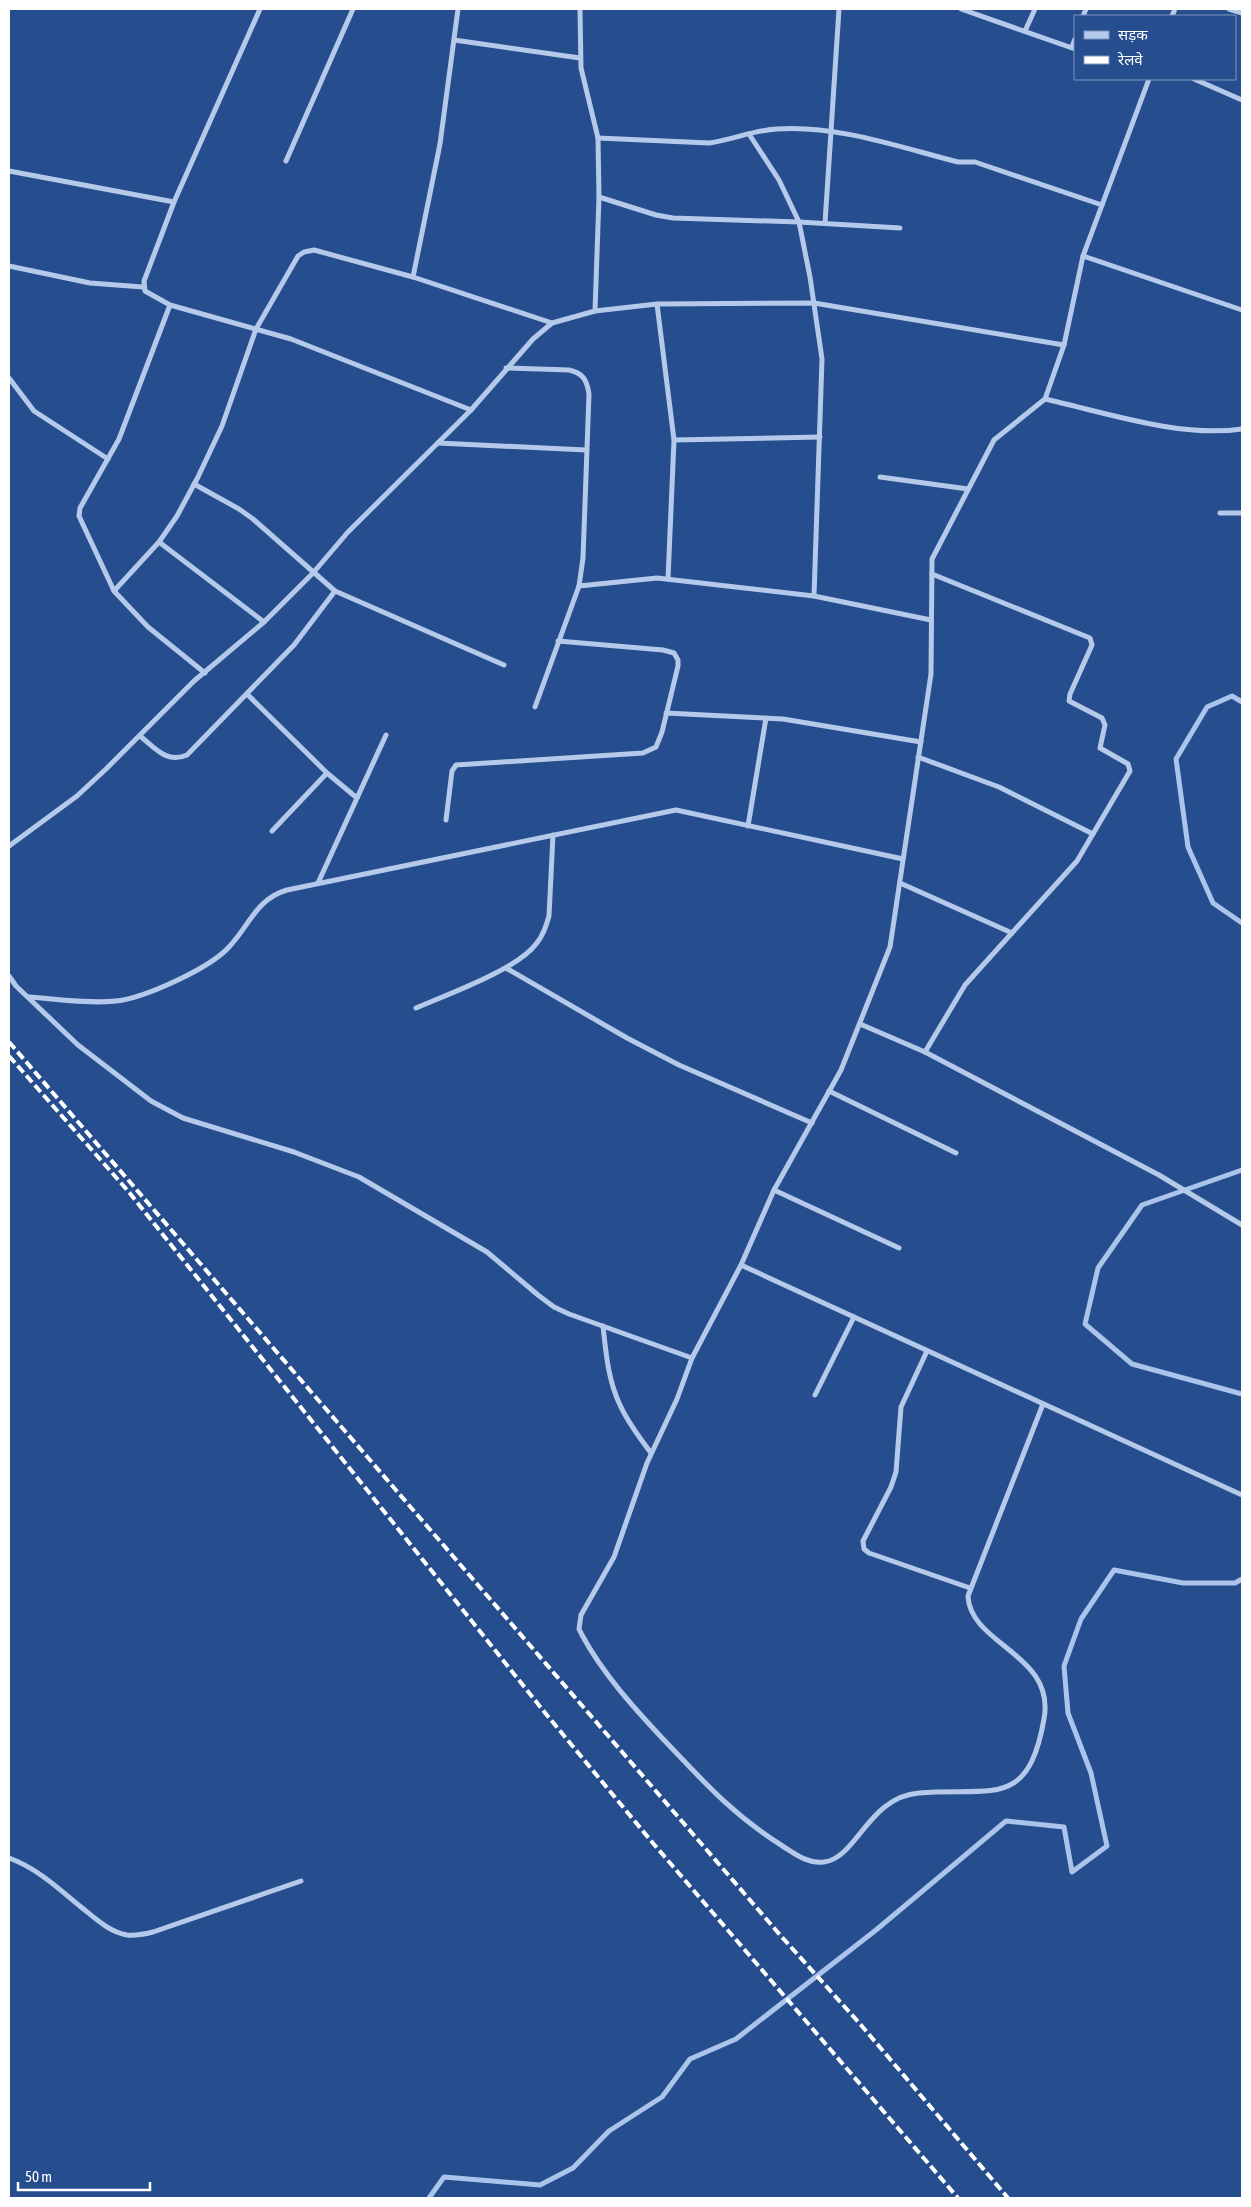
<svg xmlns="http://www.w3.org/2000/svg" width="1251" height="2207" viewBox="0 0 1251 2207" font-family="'Asap Condensed','Noto Sans Devanagari',sans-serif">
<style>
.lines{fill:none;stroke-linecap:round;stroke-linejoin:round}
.stream{stroke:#aac4eb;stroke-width:5}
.minor{stroke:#b5caeb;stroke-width:5}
.rail{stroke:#fff;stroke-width:4;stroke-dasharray:9 4;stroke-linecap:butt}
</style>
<rect width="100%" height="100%" fill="#264d8d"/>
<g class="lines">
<g class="stream">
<path d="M 1242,702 L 1232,696 L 1207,707 L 1176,759 L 1188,847 L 1213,903 L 1242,923"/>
<path d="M 1242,1170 L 1142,1205 L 1098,1268 L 1085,1324 L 1132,1364 L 1242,1394"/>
<path d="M 429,2198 L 444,2177 L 540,2185 L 573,2168 L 609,2131 L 662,2097 L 690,2059 L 736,2039 L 876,1930 L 1006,1821 L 1064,1827 L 1072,1872 L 1107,1846 L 1091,1773 L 1068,1713 L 1064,1666 L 1081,1619 L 1114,1570 L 1183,1583 L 1235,1583 L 1242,1579"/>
</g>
<g class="minor">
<path d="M 260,9 L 174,202 L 144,281 L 145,291 L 170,305 L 291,339 L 471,410"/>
<path d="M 580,9 L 581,68 L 598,138 L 599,197 L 595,311"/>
<path d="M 961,9 L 1075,49"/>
<path d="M 1229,9 L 1242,13"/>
<path d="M 1083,16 L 1086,9"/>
<path d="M 1172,16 L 1175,9"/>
<path d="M 1025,31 L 1035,9"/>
<path d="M 454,40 L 580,58"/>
<path d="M 1072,47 L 1075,39"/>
<path d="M 1194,79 L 1242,100"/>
<path d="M 749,134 L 779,180 L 799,222 L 810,277 L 822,359 L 814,596"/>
<path d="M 598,138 L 709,143 C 732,140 754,130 777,129 C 838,125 899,147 958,162 L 975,162 L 1102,205"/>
<path d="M 286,161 L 353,9"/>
<path d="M 9,171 L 174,202"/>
<path d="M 599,197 L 656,215 L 673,218 L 799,222 L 900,228"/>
<path d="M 825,223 L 839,9"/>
<path d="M 1083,256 L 1242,310"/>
<path d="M 9,266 L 90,283 L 143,287"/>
<path d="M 413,277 L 440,144 L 458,9"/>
<path d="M 657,304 L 674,440 L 668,579"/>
<path d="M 170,305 L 119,439 L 80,508 L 79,516 L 114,591 L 148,627 L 205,673"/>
<path d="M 506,368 L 569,370 C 583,373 587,380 589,394 L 583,558 L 579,586 L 535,707"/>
<path d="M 9,378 L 34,411 L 108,459"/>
<path d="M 1045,399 C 1107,413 1180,438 1242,429"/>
<path d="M 674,440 L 820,437"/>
<path d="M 438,443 L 586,450"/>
<path d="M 880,477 L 968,489"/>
<path d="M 194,484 L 239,509 L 253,519 L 335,591 L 504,665"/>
<path d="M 1220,513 L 1242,513"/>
<path d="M 159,542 L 264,622"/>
<path d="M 579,586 L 657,578 L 814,596 L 931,620"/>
<path d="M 114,591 L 159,542 L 177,516 L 198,477 L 222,426 L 256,329 L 298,256 L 304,252 L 314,250 L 413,277 L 552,323"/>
<path d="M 247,694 L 327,773 L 357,798"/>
<path d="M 666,713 L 783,719 L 921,742"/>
<path d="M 140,736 C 155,748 167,764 187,755 L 294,645 L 335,591"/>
<path d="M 918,757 L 999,787 L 1093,834"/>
<path d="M 446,820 L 452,771 L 456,765 L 643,753 L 656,747 L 662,732 L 678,666 L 678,660 L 674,653 L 663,650 L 558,641"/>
<path d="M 748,826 L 766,718"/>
<path d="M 272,831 L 327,773"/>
<path d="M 9,846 L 77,796 L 106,769 L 194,681 L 264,622 L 313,573 L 348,532 L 471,410 L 533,339 L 552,323 L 595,311 L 657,304 L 814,303 L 1064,345"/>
<path d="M 318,883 L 386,735"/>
<path d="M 900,883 L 1012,933"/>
<path d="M 506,968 L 627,1038 L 679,1065 L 812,1123"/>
<path d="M 9,976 L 16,986 L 78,1045 L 151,1101 L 183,1118 L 294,1152 L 359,1177 L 487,1252 L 538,1295 L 554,1307 L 569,1314 L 692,1358"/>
<path d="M 29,997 C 57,999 88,1004 116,1001 C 145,998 210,968 229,947 C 250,925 256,899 287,890 L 676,810 L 903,859"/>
<path d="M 416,1008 C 446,995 518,969 536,944 C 543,936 546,926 549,916 L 553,835"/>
<path d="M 860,1024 L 925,1052 L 1159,1175 L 1242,1225"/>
<path d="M 925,1052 L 965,985 L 1077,861 L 1130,771 L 1128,764 L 1100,748 L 1105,725 L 1102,718 L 1069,701 L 1070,694 L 1092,645 L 1090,638 L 932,574"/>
<path d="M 829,1091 L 956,1153"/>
<path d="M 774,1190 L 899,1248"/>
<path d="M 741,1265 L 1242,1495"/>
<path d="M 603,1326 C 606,1353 608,1380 620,1405 C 628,1423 640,1438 651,1453"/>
<path d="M 927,1351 L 901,1407 L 896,1472 L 891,1487 L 863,1541 L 864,1549 L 869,1553 L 970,1588"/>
<path d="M 815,1395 L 854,1317"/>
<path d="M 1043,1404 L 968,1596 C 970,1645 1056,1654 1044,1719 C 1028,1810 992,1787 919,1793 C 868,1797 857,1858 824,1862 C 807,1864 794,1853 781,1845 C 732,1814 703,1781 664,1740 C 634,1708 603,1674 582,1635 L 579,1629 L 581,1615 L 614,1557 L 647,1463 L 677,1399 L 692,1358 L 741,1265 L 774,1190 L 841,1070 L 890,947 L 931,674 L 932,559 L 994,440 L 1045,399 L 1064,345 L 1083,256 L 1149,79"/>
<path d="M 9,1858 C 37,1868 59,1889 81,1907 C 95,1918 109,1932 127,1935 C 136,1936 145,1934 153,1932 L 301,1881"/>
</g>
<g class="rail">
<path d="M 9,1042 L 781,1936 L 861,2025 L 1008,2198"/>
<path d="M 9,1056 L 128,1191 L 546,1714 L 652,1842 L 958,2198"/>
</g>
</g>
<rect width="1251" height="2207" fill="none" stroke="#ffffff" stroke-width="20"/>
<rect x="1074" y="15" width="162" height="65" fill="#264d8d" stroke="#7d94bb"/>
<rect x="1084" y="31" width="25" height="8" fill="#b5caeb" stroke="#7d94bb"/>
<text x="1118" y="40" font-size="15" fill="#ffffff">सड़क</text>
<rect x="1084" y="56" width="25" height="8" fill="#ffffff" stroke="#7d94bb"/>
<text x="1118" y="65" font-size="15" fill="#ffffff">रेलवे</text>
<path d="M18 2182v8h132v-8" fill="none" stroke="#ffffff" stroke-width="2.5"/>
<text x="25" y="2182" font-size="15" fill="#ffffff" stroke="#264d8d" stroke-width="4" paint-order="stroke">50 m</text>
</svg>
